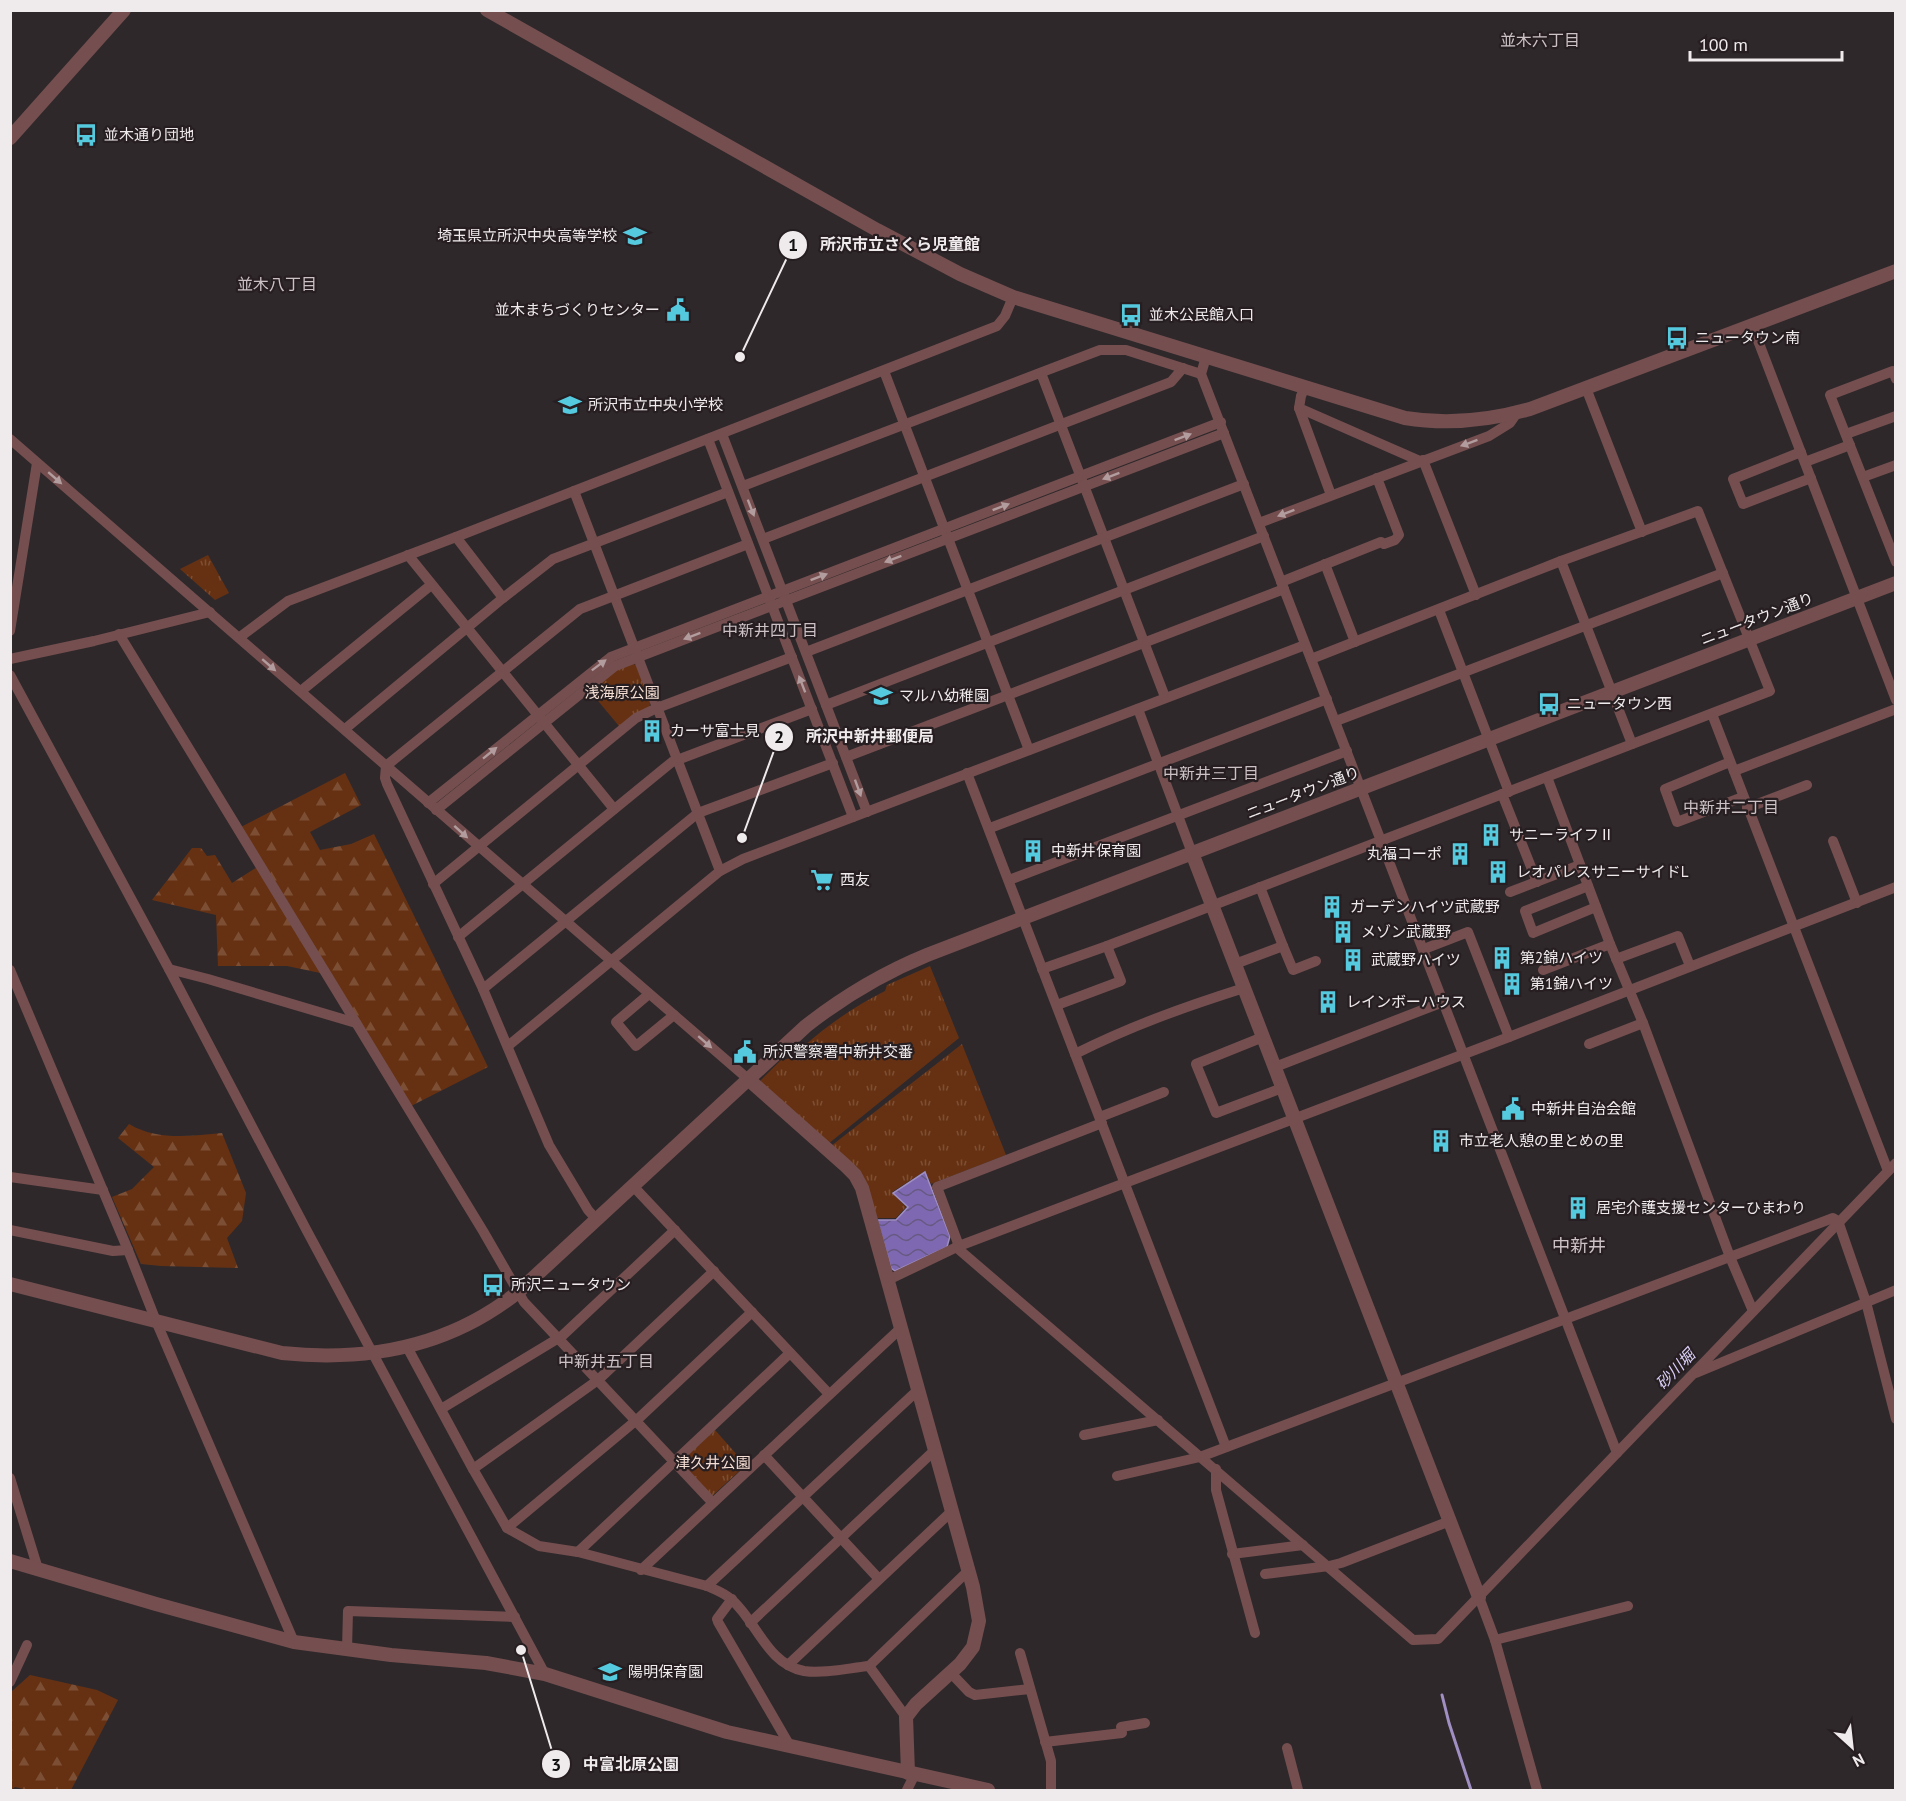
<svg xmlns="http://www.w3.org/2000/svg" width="1906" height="1801" viewBox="0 0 1906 1801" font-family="'PT Sans','Noto Sans JP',sans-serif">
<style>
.grass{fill:url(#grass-tufts)}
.forest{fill:url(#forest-firs)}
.water{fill:url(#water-waves);stroke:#a08fc3;stroke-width:1.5}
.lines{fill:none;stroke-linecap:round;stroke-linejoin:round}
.stream{stroke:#a08fc3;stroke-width:3}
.minor{stroke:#754f4f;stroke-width:10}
.tertiary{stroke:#754f4f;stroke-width:14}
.oneway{fill:#b29c9e}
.labels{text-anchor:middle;stroke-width:4.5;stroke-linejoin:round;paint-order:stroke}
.poi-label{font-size:15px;fill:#efeaec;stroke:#261e21;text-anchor:start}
.street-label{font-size:15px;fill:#efeaec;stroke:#261e21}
.park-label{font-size:15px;fill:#f6dfd4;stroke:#261e21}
.neighbourhood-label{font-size:16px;fill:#ccc2c6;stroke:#261e21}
.water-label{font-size:16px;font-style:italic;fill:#d9cff8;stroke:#261e21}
.quarter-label{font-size:18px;fill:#ccc2c6;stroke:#261e21}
.leader{fill:none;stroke:#efeaec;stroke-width:2}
.callout-dot{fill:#efeaec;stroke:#261e21;stroke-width:2}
.mark-label{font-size:18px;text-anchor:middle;font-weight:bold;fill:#111}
.callout-label{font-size:16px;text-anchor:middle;font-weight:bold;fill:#efeaec;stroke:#261e21;stroke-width:4.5;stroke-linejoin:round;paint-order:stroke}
</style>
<defs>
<pattern id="grass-tufts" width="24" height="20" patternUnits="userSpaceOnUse" patternTransform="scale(1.5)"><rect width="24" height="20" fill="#663112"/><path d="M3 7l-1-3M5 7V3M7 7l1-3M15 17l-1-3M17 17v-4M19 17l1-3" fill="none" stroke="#7c4f35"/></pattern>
<pattern id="forest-firs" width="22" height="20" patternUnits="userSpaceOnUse" patternTransform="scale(1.5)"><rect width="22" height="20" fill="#663112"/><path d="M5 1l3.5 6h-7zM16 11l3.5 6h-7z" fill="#7c4f35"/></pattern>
<pattern id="water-waves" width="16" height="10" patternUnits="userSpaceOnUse" patternTransform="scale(1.5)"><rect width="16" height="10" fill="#7e68b2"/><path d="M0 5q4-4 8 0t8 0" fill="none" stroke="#665982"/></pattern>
</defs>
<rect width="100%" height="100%" fill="#2f282b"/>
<g class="grass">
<path d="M 208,555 L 229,593 L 215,600 L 180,569 Z"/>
<path d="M 631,663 L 636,665 L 651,703 L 649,707 L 619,726 L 589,690 L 607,675 Z"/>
<path d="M 930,966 L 959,1038 L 828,1144 L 759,1082 L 781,1060 C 791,1060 796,1053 804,1046 C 829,1024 855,1006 885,991 L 887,985 Z"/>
<path d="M 962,1044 L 1006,1155 L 931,1184 L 925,1171 L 892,1192 L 906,1207 L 896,1218 L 876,1218 L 831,1146 Z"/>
<path d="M 715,1430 L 746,1465 L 712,1496 L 680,1462 Z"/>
</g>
<g class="forest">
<path d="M 345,773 L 361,805 L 310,832 L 320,850 L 351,844 L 374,834 L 488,1067 L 409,1107 L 330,975 L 287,966 L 218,966 L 216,915 L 152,900 L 192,848 L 201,848 L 207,856 L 215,855 L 232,883 L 262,864 L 241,827 Z"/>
<path d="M 129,1124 C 157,1141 191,1136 222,1133 L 246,1193 L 242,1221 L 227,1238 L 238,1268 L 161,1266 L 141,1264 L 112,1197 L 132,1189 L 154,1167 L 118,1138 Z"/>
<path d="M 30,1675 L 97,1690 L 118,1700 L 71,1790 L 28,1790 L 15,1787 L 11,1790 L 11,1692 Z"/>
</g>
<path class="water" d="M 925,1172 L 950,1236 L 947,1247 L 895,1271 L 891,1268 L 877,1220 L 896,1220 L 908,1207 L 893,1193 Z"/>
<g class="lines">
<path class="stream" d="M 1442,1695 L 1449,1723 L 1471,1790"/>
<g class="minor">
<path d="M 1752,325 L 1896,700"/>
<path d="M 1206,357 L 1201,374 L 1617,1453"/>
<path d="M 884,371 L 1029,750"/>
<path d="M 1041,373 L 1165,697"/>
<path d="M 1896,379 L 1893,371 L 1830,395 L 1896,562"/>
<path d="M 1305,387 L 1301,396 L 1299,408 L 1420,461"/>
<path d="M 1586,388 L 1642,532"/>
<path d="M 1299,408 L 1331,495"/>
<path d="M 722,434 L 867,812"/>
<path d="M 1846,434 L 1896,416"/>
<path d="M 10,439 C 256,653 501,866 748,1079"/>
<path d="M 708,439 L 853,817"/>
<path d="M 1801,452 L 1733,479 L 1743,504 L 1811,478"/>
<path d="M 1423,460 L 1476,595"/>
<path d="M 1805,462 L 1850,445"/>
<path d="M 1863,477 L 1896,465"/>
<path d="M 743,486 L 1100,350 L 1126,350 L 1201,374"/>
<path d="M 574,491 L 720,871"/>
<path d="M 1259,523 L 1489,436 L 1510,423 L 1517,413"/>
<path d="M 456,537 L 503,598"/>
<path d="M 763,539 L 1171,382 L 1183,368"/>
<path d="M 408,555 L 614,809"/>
<path d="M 1561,561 L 1632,744"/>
<path d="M 1325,564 L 1355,642"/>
<path d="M 1281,582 L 1381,542 L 1384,544 L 1395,540 L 1399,535 L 1377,478"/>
<path d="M 1439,610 L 1509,792"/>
<path d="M 10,631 L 37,463"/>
<path d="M 119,634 L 483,1231 L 524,1302 L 712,1502"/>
<path d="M 240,637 L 288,601 L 456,537 L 997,326 L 1005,316 L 1013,297"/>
<path d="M 806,652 L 1244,484"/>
<path d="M 10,659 L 94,641 L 210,612"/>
<path d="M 10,675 L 169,969 L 307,1231 L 545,1674"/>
<path d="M 301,691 L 431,585"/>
<path d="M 826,705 L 1264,536"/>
<path d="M 1138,709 L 1192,853"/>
<path d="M 1712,714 L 1888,1171"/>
<path d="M 1336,721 L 1723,573"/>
<path d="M 345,729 L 503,598 L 553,559 L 728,492"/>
<path d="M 846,757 L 1284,589"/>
<path d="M 1730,762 L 1665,789 L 1677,822 L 1743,797"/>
<path d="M 1734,771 L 1896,709"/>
<path d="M 967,773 L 1226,1447"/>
<path d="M 1547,777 L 1610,944 L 1643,1023 L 1730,1257 L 1753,1311"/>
<path d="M 1502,794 L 1537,882"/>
<path d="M 428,803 L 611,657 L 1221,422"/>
<path d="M 1747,808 L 1807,785"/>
<path d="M 436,810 L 615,666 L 1224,433"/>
<path d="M 990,828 L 1327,699"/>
<path d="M 1833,841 L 1857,903"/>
<path d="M 1009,880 L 1347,751"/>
<path d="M 433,884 L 636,718 L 657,708 L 792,657"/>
<path d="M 1588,886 L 1525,911 L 1533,933 L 1596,907"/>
<path d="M 1260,887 L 1283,946"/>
<path d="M 1510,892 L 1580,865"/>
<path d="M 458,937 L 672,762 L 812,709"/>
<path d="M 1424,949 L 1468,932 L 1509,1037"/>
<path d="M 1616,959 L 1678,936 L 1690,966"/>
<path d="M 1235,964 L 1283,946 L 1293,970 L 1316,961"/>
<path d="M 169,969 L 208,979 L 356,1023"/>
<path d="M 1042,969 L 1107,946 L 1770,691 L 1698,511 L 1561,561 L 1311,659"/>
<path d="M 10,970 L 128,1250 L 156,1321 L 294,1642"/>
<path d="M 1543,970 L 1610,944"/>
<path d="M 483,989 L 698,813 L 833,763"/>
<path d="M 649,994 L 616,1022 L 636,1046 L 674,1015"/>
<path d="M 1057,1005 L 1121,981 L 1107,946"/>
<path d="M 1263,1037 L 1196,1064 L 1216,1113 L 1282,1088"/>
<path d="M 1589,1044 L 1643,1023"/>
<path d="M 508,1046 L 720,871 L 743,859 L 1305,645"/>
<path d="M 1075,1054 C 1131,1026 1184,1007 1244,988"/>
<path d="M 1275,1067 L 1443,1002"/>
<path d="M 1100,1117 L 1164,1092"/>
<path d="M 10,1177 L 103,1190"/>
<path d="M 633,1186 L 829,1394"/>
<path d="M 597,1220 L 588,1210 L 549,1145 L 483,989 L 387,784 L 385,778 L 386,766 L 580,609 L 748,544"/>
<path d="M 10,1230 L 113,1251 L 128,1250"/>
<path d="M 959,1246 L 937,1187 L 1102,1123"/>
<path d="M 956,1247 L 1413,1640 L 1438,1639 L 1896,1163"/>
<path d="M 888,1280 L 959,1246 L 1509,1037 L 1896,887"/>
<path d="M 407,1347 L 473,1469 L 507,1528 L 539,1546 L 578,1552 L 707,1586 C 716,1590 725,1593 732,1600 C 757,1622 767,1664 804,1671 C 824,1674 849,1668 869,1666 L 906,1717"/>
<path d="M 1696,1373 L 1896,1290"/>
<path d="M 441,1409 L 562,1336 L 675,1230"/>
<path d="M 1084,1435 L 1158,1420"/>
<path d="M 764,1455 L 879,1579"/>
<path d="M 473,1469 L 598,1380 L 714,1271"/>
<path d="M 1216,1469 L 1216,1490 L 1255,1633"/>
<path d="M 1117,1476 L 1200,1457 L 1833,1218 L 1838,1221 L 1866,1302 L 1896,1419"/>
<path d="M 10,1478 L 38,1569"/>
<path d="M 507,1528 L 639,1418 L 752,1312"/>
<path d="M 578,1552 L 790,1353"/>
<path d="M 1232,1554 L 1303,1545"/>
<path d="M 641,1570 L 901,1328"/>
<path d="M 1265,1574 L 1329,1566 L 1341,1563 L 1450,1521"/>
<path d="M 707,1586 L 918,1390"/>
<path d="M 1479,1597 L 1495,1640 L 1537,1790"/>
<path d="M 732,1599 L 717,1619 L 718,1622 L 790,1746"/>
<path d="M 750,1623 L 935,1450"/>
<path d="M 1495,1640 L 1628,1606"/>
<path d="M 347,1649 L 348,1611 L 515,1617"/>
<path d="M 1020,1653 L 1051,1761 L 1051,1790"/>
<path d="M 788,1665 L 952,1511"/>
<path d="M 869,1666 L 968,1571"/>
<path d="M 950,1672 L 969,1692 L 975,1695 L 1030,1689"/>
<path d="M 10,1682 L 27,1645"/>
<path d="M 1045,1742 L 1122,1733 L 1121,1727 L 1145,1723"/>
<path d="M 1287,1748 L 1298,1790"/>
<path d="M 907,1790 L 915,1774"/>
</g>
<g class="tertiary">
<path d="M 487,10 L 877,230 L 960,274 L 1013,297 L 1405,418 C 1448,425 1488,421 1530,409 L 1896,271"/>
<path d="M 10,138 L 124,10"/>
<path d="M 1192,853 L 1479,1597"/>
<path d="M 748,1079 L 846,1166 L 855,1175 L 862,1188 L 973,1587 L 979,1621 L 973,1647 L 960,1664 L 916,1704 L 906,1717 L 908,1773"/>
<path d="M 10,1284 L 282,1353 C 368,1362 449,1347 518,1292 L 806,1026 C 843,997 883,973 927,955 L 1896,583"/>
<path d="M 10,1561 L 156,1604 L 294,1642 L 391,1655 L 486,1663 L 545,1674 L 727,1732 L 988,1790"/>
</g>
</g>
<defs><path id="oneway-solid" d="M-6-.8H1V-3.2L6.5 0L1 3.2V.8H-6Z" transform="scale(1.5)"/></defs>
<g class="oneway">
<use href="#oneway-solid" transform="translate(1183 437) rotate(-21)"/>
<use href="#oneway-solid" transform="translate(1469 443) rotate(160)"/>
<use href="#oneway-solid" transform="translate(1111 476) rotate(159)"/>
<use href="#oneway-solid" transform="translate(55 478) rotate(41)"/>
<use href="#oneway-solid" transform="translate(1001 507) rotate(-21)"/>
<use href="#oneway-solid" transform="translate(751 508) rotate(69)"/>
<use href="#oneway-solid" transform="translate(1286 513) rotate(159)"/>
<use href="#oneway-solid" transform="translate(893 559) rotate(159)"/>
<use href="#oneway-solid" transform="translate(819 577) rotate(-21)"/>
<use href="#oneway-solid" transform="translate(692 636) rotate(159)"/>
<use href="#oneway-solid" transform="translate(269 665) rotate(41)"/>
<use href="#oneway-solid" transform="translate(599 665) rotate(-37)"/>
<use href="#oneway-solid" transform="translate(802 684) rotate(-111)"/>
<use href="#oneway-solid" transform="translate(490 753) rotate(-39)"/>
<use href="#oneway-solid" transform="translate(858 788) rotate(70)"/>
<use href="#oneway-solid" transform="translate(461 832) rotate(42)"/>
<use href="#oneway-solid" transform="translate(705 1042) rotate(41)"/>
</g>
<defs>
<g id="bus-bare" transform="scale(1.8)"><path d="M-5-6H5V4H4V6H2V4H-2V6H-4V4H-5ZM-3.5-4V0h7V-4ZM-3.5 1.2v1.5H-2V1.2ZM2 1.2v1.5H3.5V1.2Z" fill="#55cadf" stroke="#261e21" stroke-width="2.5" paint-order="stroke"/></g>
<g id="school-bare" transform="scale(1.8)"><path d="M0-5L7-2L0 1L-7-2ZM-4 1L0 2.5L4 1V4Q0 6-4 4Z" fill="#55cadf" stroke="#261e21" stroke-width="2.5" paint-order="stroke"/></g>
<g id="civic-bare" transform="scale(1.8)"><path d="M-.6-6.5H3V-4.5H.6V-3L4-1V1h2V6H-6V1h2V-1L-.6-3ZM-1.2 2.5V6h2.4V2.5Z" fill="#55cadf" stroke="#261e21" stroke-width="2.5" paint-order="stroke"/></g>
<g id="building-bare" transform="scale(1.8)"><path d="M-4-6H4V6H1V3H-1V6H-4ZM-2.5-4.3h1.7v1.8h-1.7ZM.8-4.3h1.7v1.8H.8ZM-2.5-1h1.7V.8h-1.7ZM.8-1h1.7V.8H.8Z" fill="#55cadf" stroke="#261e21" stroke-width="2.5" paint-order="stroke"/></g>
<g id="supermarket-bare" transform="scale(1.8)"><path d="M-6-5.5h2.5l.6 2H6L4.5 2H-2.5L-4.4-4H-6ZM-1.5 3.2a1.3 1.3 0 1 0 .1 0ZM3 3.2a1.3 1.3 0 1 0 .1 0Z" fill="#55cadf" stroke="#261e21" stroke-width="2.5" paint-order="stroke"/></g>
</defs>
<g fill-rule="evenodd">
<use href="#bus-bare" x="86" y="135"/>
<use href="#school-bare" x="635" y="236"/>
<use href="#civic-bare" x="678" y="310"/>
<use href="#bus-bare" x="1131" y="315"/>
<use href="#bus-bare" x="1677" y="338"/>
<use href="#school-bare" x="570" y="405"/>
<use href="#school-bare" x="881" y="696"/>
<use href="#bus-bare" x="1549" y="704"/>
<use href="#building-bare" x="652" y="731"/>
<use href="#building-bare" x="1491" y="835"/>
<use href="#building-bare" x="1033" y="851"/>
<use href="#building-bare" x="1460" y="854"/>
<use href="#building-bare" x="1498" y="872"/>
<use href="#supermarket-bare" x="822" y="880"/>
<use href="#building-bare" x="1332" y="907"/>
<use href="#building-bare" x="1343" y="932"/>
<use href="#building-bare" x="1502" y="958"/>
<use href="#building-bare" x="1353" y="960"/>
<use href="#building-bare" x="1512" y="984"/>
<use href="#building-bare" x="1328" y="1002"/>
<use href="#civic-bare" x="745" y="1052"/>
<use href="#civic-bare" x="1513" y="1109"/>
<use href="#building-bare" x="1441" y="1141"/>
<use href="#building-bare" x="1578" y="1208"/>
<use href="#bus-bare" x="493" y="1285"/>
<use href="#school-bare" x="610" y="1672"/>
</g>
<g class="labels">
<g class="poi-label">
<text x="104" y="140">並木通り団地</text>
<text x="617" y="241" text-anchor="end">埼玉県立所沢中央高等学校</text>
<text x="660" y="315" text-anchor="end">並木まちづくりセンター</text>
<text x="1149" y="320">並木公民館入口</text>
<text x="1695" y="343">ニュータウン南</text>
<text x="588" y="410">所沢市立中央小学校</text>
<text x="899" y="701">マルハ幼稚園</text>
<text x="1567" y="709">ニュータウン西</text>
<text x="670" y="736">カーサ富士見</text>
<text x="1509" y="840">サニーライフⅡ</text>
<text x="1051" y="856">中新井保育園</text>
<text x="1442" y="859" text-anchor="end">丸福コーポ</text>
<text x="1516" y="877">レオパレスサニーサイドL</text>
<text x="840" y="885">西友</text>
<text x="1350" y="912">ガーデンハイツ武蔵野</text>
<text x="1361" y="937">メゾン武蔵野</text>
<text x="1520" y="963">第2錦ハイツ</text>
<text x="1371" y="965">武蔵野ハイツ</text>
<text x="1530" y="989">第1錦ハイツ</text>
<text x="1346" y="1007">レインボーハウス</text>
<text x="763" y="1057">所沢警察署中新井交番</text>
<text x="1531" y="1114">中新井自治会館</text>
<text x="1459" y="1146">市立老人憩の里とめの里</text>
<text x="1596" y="1213">居宅介護支援センターひまわり</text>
<text x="511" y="1290">所沢ニュータウン</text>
<text x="628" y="1677">陽明保育園</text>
</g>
<g class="street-label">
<text transform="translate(1757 619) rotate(-21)" y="5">ニュータウン通り</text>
<text transform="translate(1303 793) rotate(-21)" y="5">ニュータウン通り</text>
</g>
<g class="park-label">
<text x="622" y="698">浅海原公園</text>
<text x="713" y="1468">津久井公園</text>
</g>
<g class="neighbourhood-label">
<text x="1540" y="46">並木六丁目</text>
<text x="277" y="290">並木八丁目</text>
<text x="770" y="636">中新井四丁目</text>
<text x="1211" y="779">中新井三丁目</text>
<text x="1731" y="813">中新井二丁目</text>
<text x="606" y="1367">中新井五丁目</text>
</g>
<g class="water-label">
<text transform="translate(1675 1369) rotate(-46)" y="6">砂川堀</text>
</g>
<g class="quarter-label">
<text x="1579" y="1252">中新井</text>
</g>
</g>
<path class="leader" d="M740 357L793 245M742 838L779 737M521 1650L556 1764"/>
<g class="callout-dot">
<circle cx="740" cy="357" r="6"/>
<circle cx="742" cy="838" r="6"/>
<circle cx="521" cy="1650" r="6"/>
<circle cx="793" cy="245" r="15"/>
<circle cx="779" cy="737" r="15"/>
<circle cx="556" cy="1764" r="15"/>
</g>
<g class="mark-label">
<text x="793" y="251">1</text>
<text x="779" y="743">2</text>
<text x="556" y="1771">3</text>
</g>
<g class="callout-label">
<text x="900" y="250">所沢市立さくら児童館</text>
<text x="870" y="742">所沢中新井郵便局</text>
<text x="631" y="1770">中富北原公園</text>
</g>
<rect width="1906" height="1801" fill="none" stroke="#efeaec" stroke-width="24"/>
<g transform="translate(1852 1747) rotate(153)" stroke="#261e21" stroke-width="4.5" paint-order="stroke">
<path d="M0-4.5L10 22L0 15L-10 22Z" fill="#efeaec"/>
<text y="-9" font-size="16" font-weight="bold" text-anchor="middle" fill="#efeaec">N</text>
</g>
<path d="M1690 51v9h152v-9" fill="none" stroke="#efeaec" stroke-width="3"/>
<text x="1699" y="51" font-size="18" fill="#efeaec" stroke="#261e21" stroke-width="4.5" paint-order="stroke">100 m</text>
</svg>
